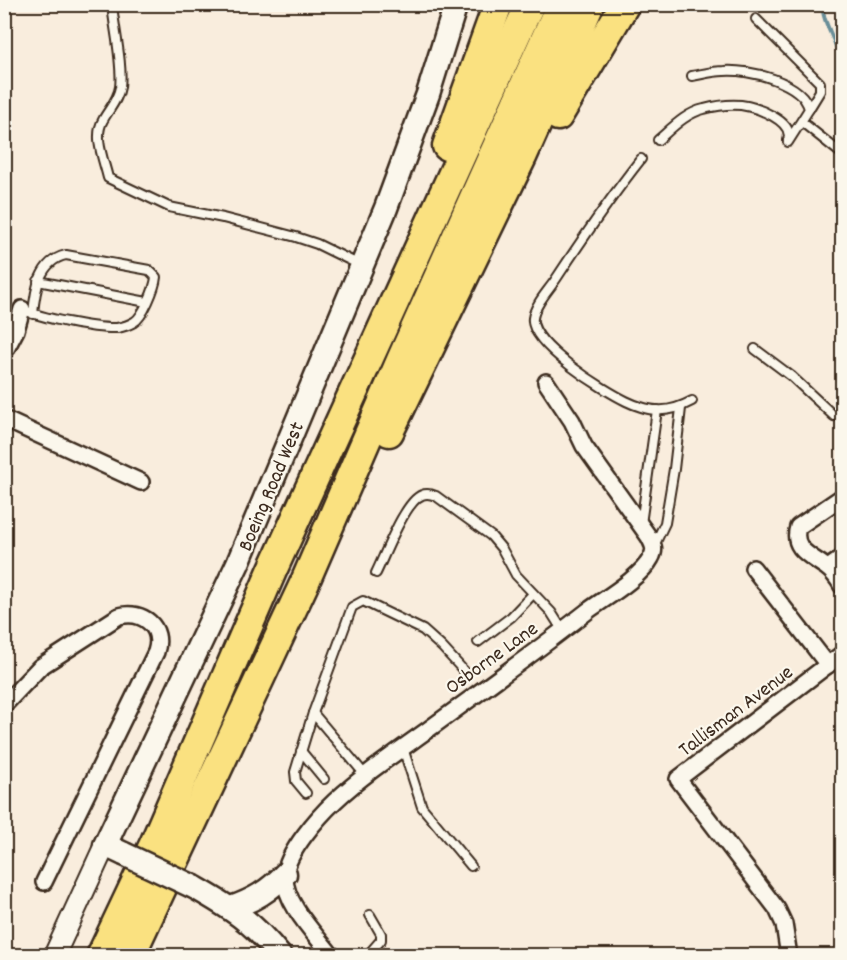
<svg xmlns="http://www.w3.org/2000/svg" width="847" height="960" viewBox="0 0 847 960" font-family="Dekko,sans-serif">
<style>
.lines{fill:none;stroke-linecap:round;stroke-linejoin:round}
.stream{stroke:#698e98;stroke-width:4}
.service-casing{stroke:#3b2a1e;stroke-width:12}
.minor-casing{stroke:#3b2a1e;stroke-width:20}
.tertiary-casing{stroke:#3b2a1e;stroke-width:24}
.secondary-casing{stroke:#3b2a1e;stroke-width:27}
.motorway-casing{stroke:#3b2a1e;stroke-width:33}
.service{stroke:#fbf7ec;stroke-width:8}
.minor{stroke:#fbf7ec;stroke-width:15}
.tertiary{stroke:#fbf7ec;stroke-width:20}
.secondary{stroke:#fbf7ec;stroke-width:22}
.motorway{stroke:#fae180;stroke-width:28}
.secondary-bridge-casing{stroke:#3b2a1e;stroke-width:27;stroke-linecap:butt}
.secondary-bridge{stroke:#fbf7ec;stroke-width:22}
.labels{text-anchor:middle;stroke-width:4.5;stroke-linejoin:round;paint-order:stroke}
.street-label{font-size:21px;fill:#3b2a1e;stroke:#fbf7ec}
</style>
<rect width="100%" height="100%" fill="#f9eddd"/>
<filter id="ink" filterUnits="userSpaceOnUse"><feTurbulence type="fractalNoise" baseFrequency=".0167" numOctaves="2"/><feDisplacementMap in="SourceGraphic" scale="12" xChannelSelector="R" yChannelSelector="G"/><feConvolveMatrix kernelMatrix="1 2 1 2 8 2 1 2 1" color-interpolation-filters="sRGB"/></filter>
<g filter="url(#ink)">
<g class="lines">
<path class="stream" d="M 823,4 C 820,20 841,48 842,67"/>
<g class="service-casing">
<g id="service">
<path d="M 112,4 C 114,28 123,64 120,87 C 118,100 109,109 103,120 C 93,137 104,160 108,178 L 169,207 L 223,218 L 296,237 L 317,244 L 360,265"/>
<path d="M 756,19 L 820,83 L 820,91 L 809,109"/>
<path d="M 692,76 C 703,74 714,71 724,71 C 749,69 803,82 809,109 L 788,142"/>
<path d="M 802,122 L 842,154"/>
<path d="M 658,140 C 672,128 686,113 704,109 C 715,106 730,104 741,105 C 756,107 795,121 788,140"/>
<path d="M 641,159 C 611,197 583,238 556,279 C 549,290 535,304 533,318 C 529,344 605,391 626,401 C 634,405 648,410 657,410 C 670,411 681,407 692,401"/>
<path d="M 38,281 L 147,302"/>
<path d="M 22,309 C 40,318 96,329 117,328 C 122,327 129,325 134,322 C 143,317 155,288 156,277 L 149,270 L 66,255 C 39,261 35,291 33,314"/>
<path d="M 755,349 L 791,376 L 834,416 L 842,411"/>
<path d="M 641,524 L 657,410"/>
<path d="M 654,546 L 665,523 L 674,469 L 681,408"/>
<path d="M 376,573 C 385,555 405,501 422,495 C 427,493 431,494 436,496 L 491,536 L 502,549 L 516,575 L 551,612 L 563,631"/>
<path d="M 478,642 L 511,617 L 533,594"/>
<path d="M 313,713 L 352,607 L 363,601 L 423,630 L 442,647 L 465,672"/>
<path d="M 403,748 L 422,807 L 471,866"/>
<path d="M 301,751 L 324,779"/>
<path d="M 306,793 L 296,781 L 295,772 L 313,713 L 366,776"/>
<path d="M 367,956 L 381,940 L 381,934 L 370,915"/>
</g>
</g>
<g class="minor-casing">
<g id="minor">
<path d="M 4,353 L 16,330 L 22,309"/>
<path d="M 4,419 L 141,482"/>
<path d="M 842,497 L 798,527 C 791,549 811,556 826,567 C 833,572 838,579 842,586"/>
<path d="M 753,568 L 828,665"/>
<path d="M 828,568 L 842,558"/>
<path d="M 4,705 L 40,667 L 119,616 C 143,610 164,627 156,652 L 44,882"/>
<path d="M 332,956 C 316,935 283,902 285,875 C 287,852 319,816 335,801 C 364,774 397,752 429,729 C 482,690 537,651 589,610 C 607,597 641,577 651,558 C 656,549 653,545 649,537 L 584,446 L 572,421 L 546,382"/>
<path d="M 789,956 L 784,924 L 777,909 L 678,779 L 842,654"/>
</g>
</g>
<g class="tertiary-casing">
<path id="tertiary" d="M 54,956 L 105,845"/>
</g>
<g class="secondary-casing">
<g id="secondary">
<path d="M 124,854 L 105,845 L 238,563 L 386,208 L 428,94 L 456,4"/>
<path d="M 194,887 C 231,908 253,922 280,956"/>
<path d="M 231,908 C 254,900 269,891 285,874"/>
</g>
</g>
<g class="motorway-casing">
<g id="motorway">
<path d="M 558,116 L 625,4"/>
<path d="M 447,146 L 498,4"/>
<path d="M 389,432 L 522,157 L 590,4"/>
<path d="M 101,956 L 154,844 L 272,571 L 530,4"/>
<path d="M 130,956 L 304,584 L 401,360 L 561,4"/>
</g>
</g>
<use href="#service" class="service"/>
<use href="#minor" class="minor"/>
<use href="#tertiary" class="tertiary"/>
<use href="#secondary" class="secondary"/>
<use href="#motorway" class="motorway"/>
<g class="secondary-bridge-casing">
<path id="secondary-bridge" d="M 124,854 L 194,887"/>
</g>
<use href="#secondary-bridge" class="secondary-bridge"/>
</g>
</g>
<g class="labels">
<g class="street-label">
<text transform="translate(270 486) rotate(-67)" y="7">Boeing Road West</text>
<text transform="translate(491 657) rotate(-36)" y="7">Osborne Lane</text>
<text transform="translate(735 710) rotate(-37)" y="7">Tallisman Avenue</text>
</g>
</g>
<rect width="847" height="960" fill="none" stroke="#fbf7ec" stroke-width="24"/>
<rect x="12" y="12" width="823" height="936" fill="none" stroke="#3b2a1e" stroke-width="2" filter="url(#ink)"/>
</svg>
